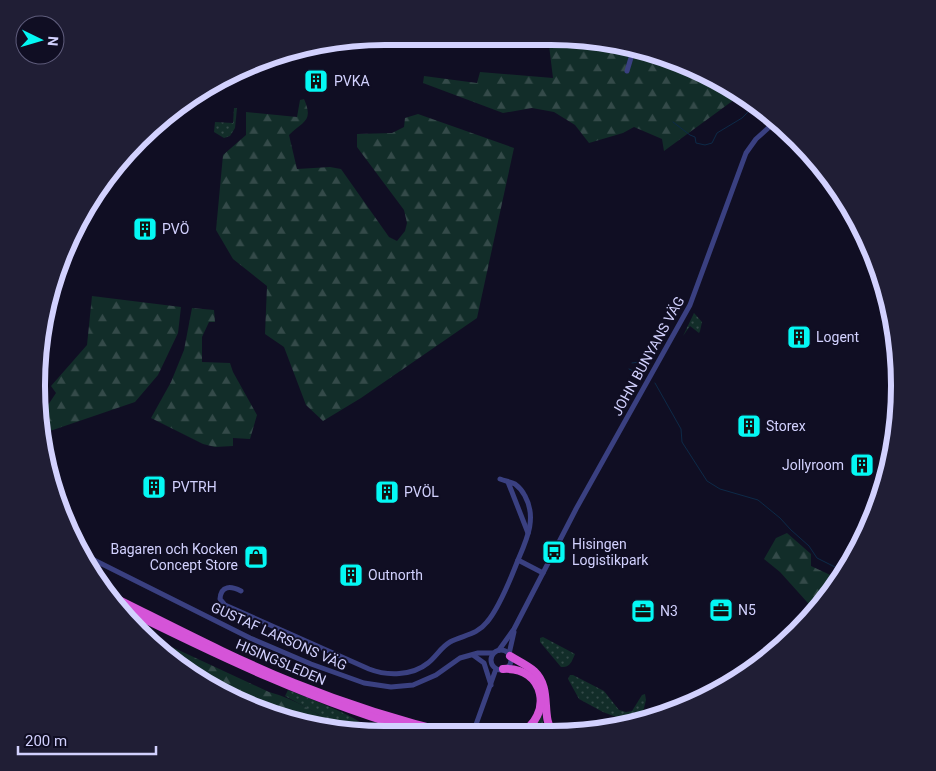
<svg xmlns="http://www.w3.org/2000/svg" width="936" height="771" viewBox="0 0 936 771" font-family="Roboto,sans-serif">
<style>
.grass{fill:url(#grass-dots)}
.forest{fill:url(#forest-firs)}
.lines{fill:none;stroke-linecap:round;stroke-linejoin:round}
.stream{stroke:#0d2a48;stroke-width:1}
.minor{stroke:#3a4081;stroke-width:5}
.trunk{stroke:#d554d8;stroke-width:8}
.minor-bridge{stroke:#3a4081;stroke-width:5}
.labels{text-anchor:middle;stroke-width:4;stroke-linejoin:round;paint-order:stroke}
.poi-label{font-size:14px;fill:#d2d1fe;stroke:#100e23;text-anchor:start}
.street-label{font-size:14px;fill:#d2d1fe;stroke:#100e23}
.rim{fill:none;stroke:#d2d1fe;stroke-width:6}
</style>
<defs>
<pattern id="grass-dots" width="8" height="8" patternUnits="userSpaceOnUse" patternTransform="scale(1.25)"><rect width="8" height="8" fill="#122d29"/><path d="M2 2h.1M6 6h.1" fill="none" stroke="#344a49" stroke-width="1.8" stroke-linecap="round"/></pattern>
<pattern id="forest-firs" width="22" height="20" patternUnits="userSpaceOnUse" patternTransform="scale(1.25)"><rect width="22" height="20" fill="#122d29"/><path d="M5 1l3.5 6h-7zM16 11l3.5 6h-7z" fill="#344a49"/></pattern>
</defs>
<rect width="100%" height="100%" fill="#100e23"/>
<g class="grass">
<path d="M 234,108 L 237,108 L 235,128 L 230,136 L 224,138 L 214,132 L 215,122 L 233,123 Z"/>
<path d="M 694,313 L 702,322 L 700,331 L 699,333 L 690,326 L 683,336 Z"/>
<path d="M 543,637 L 575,654 C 572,661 570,668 561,667 L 540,642 L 540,638 Z"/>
<path d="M 570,675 L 573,675 L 604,691 L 619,710 L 626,712 L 632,711 L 642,695 L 645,694 L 646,700 L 642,716 L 636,719 L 624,720 L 603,712 L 579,699 L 568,679 Z"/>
<path d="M 288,690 C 303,696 360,717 367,728 L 365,734 L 341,730 L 318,714 L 285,696 Z"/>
<path d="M 542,715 L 543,724 L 547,734 L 526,734 L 535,725 Z"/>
</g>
<g class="forest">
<path d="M 548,37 L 574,37 L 684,63 L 742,94 L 664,151 L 662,139 L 634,127 L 623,133 L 589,143 L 575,125 L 554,112 L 532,108 L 503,113 L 423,83 L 424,76 L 477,83 L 480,72 L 553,78 Z"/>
<path d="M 304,99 C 314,122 303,121 289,135 L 297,169 L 330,167 L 341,169 L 389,237 L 397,241 L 405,231 L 407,223 L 404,210 L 357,147 L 357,134 L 392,133 L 404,127 L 405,118 L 418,114 L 514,148 L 477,318 L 361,398 L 323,421 L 306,405 L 284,347 L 265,334 L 267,286 L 233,259 L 216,230 L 223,155 L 246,135 L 246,112 L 297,117 L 300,100 Z"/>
<path d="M 92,296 L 181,307 L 178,333 L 158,375 L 135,402 L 50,431 L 42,432 L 40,406 L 48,405 L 56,393 L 51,386 L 87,345 Z"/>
<path d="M 192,308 L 214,310 L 215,322 L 209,322 L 202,337 L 202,362 L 230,363 L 233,372 L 257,415 L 250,439 L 233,438 L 233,446 L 215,447 L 203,444 L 151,418 L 171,382 L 184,350 Z"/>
<path d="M 787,533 L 811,554 L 811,566 L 839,579 L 816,612 L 780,572 L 764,559 L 776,538 Z"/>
<path d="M 144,634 L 269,692 C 296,699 319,714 341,730 L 295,723 L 245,704 L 207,684 L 173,662 Z"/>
</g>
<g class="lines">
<g class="stream">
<path d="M 673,122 L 690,135 L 695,137 L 696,143 L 705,145 L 712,143 L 717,133 L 742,118 L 756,104"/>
<path d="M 632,363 L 639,362"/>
<path d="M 629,369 L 639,374"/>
<path d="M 655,383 L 681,429 L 682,442 L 707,481 L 720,489 L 758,500 L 780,518 L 791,530 L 809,546 L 817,558 L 845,572"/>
</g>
<g class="minor">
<path d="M 627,71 L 633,51"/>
<path d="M 500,479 C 505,481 511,482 515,484 C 519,487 523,492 525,496 C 537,518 527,539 518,560 L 543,573"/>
<path d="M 508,482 L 528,533"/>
<path d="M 80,553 L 250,638 L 311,664 L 364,683 L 391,687 L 413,685 L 436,675 L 460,658 L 478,653 L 493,653"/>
<path d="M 241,591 C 231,586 221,585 220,599 L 225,605 L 369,669 C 387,676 412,676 428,663 C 436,657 441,647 450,642 C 463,635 477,635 487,622 C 499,608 511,578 518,560"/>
<path d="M 499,650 L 514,629 L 576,509 L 690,305 L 746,153 L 756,139 L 776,121"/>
<circle cx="501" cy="660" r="10"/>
<path d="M 509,654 L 514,632"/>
<path d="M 473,655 L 484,663 L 491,685"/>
<path d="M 474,730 L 496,669"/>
</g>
<g class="trunk">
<path d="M 105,593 C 168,624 230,657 294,683 C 346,704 399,721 454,734"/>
<path d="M 114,604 C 216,655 318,704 428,734"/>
<path d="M 510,656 C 518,661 527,665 534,671 C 553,689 540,714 553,734"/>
<path d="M 503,669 C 545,666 554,716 519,734"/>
<path d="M 449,729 L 473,734"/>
</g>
<path class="minor-bridge" d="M 473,734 L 474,730"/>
</g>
<defs>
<g id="building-square" transform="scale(1.25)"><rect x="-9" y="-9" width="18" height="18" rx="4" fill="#04f8f4" stroke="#100e23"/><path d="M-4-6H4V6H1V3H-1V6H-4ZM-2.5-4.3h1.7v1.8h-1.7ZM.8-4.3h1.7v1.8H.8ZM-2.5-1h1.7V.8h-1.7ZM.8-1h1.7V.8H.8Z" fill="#111"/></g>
<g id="bus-square" transform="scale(1.25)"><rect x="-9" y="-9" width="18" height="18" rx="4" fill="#04f8f4" stroke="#100e23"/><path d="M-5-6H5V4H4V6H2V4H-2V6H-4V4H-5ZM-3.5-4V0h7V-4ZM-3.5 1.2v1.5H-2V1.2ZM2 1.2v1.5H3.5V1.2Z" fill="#111"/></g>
<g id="shop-square" transform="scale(1.25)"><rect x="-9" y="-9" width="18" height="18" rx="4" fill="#04f8f4" stroke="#100e23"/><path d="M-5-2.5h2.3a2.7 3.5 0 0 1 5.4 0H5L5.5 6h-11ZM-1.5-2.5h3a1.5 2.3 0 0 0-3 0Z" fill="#111"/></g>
<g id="office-square" transform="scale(1.25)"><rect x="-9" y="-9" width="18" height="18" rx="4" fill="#04f8f4" stroke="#100e23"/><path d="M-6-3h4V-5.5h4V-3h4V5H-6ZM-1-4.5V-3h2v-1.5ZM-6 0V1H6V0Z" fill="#111"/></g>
</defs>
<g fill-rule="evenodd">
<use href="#building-square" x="316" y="81"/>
<use href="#building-square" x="145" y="229"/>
<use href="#building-square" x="799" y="337"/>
<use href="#building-square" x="749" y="426"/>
<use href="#building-square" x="862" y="465"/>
<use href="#building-square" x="154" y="487"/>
<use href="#building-square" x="387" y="492"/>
<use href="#bus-square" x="554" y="552"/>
<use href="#shop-square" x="256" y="557"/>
<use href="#building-square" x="351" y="575"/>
<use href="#office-square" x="721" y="610"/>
<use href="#office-square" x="643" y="611"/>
</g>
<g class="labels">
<g class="poi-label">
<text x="334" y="86">PVKA</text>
<text x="162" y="234">PVÖ</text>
<text x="816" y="342">Logent</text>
<text x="766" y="431">Storex</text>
<text x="844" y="470" text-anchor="end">Jollyroom</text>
<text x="172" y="492">PVTRH</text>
<text x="404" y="497">PVÖL</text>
<text x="572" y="549">Hisingen<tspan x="572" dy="16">Logistikpark</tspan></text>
<text x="238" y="554" text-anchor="end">Bagaren och Kocken<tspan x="238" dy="16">Concept Store</tspan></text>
<text x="368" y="580">Outnorth</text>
<text x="738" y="615">N5</text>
<text x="660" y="616">N3</text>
</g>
<g class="street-label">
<text transform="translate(648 356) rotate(-61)" y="5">JOHN BUNYANS VÄG</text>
<text transform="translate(279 636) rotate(24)" y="5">GUSTAF LARSONS VÄG</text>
<text transform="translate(281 662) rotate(23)" y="5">HISINGSLEDEN</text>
</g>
</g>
<path d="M0 0H936V771H0ZM385 45H551A340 340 0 0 1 891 385V386A340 340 0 0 1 551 726H385A340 340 0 0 1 45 386V385A340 340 0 0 1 385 45Z" fill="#201e35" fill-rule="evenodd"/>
<path class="rim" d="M385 45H551A340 340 0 0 1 891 385V386A340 340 0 0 1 551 726H385A340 340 0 0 1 45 386V385A340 340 0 0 1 385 45Z"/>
<g transform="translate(40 40) rotate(95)"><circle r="24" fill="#100e23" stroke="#5e5c7b"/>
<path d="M0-4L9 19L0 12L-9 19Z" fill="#04f8f4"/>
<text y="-8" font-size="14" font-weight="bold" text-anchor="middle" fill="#d2d1fe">N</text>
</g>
<path d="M18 746v8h138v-8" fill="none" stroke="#d2d1fe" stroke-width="2.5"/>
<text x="25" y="746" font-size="15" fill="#d2d1fe" stroke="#100e23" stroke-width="4" paint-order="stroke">200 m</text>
</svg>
